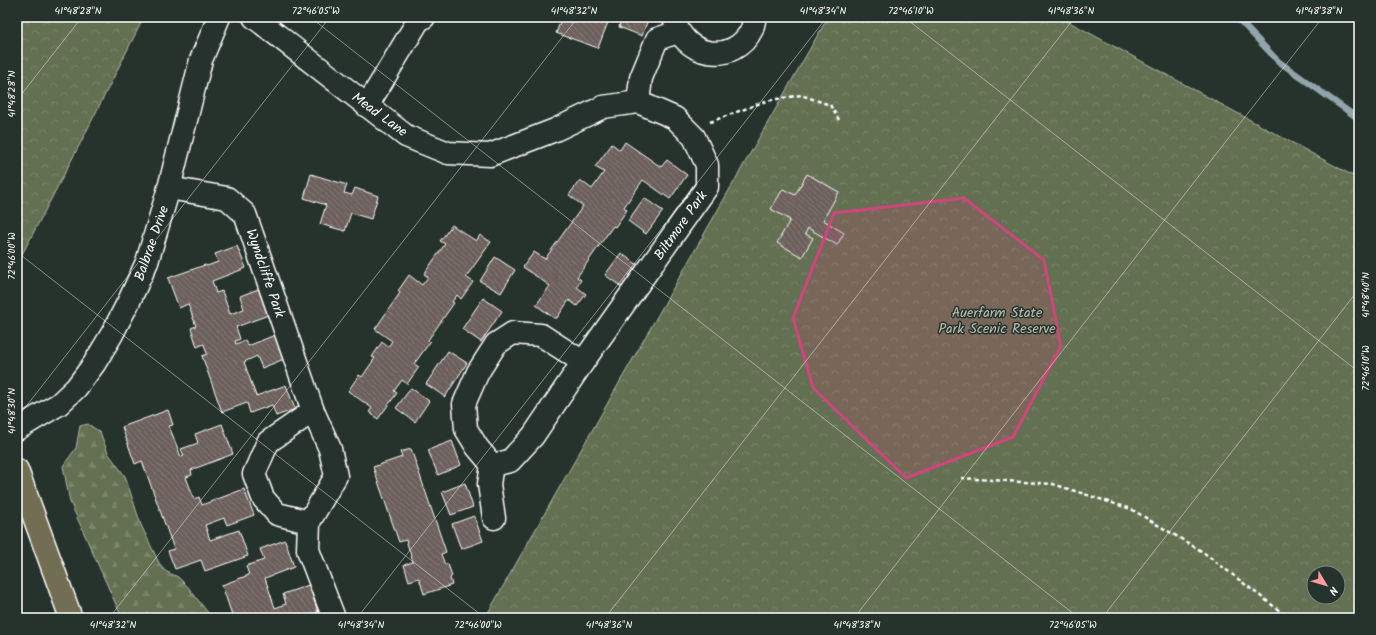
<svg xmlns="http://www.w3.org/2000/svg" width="1376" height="635" viewBox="0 0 1376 635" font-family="Kalam,sans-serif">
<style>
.forest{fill:url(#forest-firs);stroke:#b1b8a8}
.park{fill:url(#park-crowns);stroke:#b1b8a8;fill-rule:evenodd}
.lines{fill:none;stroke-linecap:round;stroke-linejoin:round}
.stream{stroke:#92a5aa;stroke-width:6}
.building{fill:url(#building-back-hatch);stroke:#fff}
.minor-casing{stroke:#fff;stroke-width:25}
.major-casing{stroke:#fff;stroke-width:25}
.path{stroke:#fff;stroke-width:2.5;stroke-dasharray:4 3;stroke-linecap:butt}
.minor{stroke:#26332d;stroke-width:22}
.major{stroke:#726e52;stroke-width:22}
.marked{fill:#ce467c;fill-opacity:0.2;stroke:#ce467c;stroke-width:3;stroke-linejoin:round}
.ticks{fill:none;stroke:#fff;stroke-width:1;stroke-opacity:0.45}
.labels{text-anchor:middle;stroke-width:3;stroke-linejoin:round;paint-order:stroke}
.street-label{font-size:14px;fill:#fff;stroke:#26332d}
.park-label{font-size:14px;fill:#b9bfb1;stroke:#26332d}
.neatline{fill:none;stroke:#fff;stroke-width:1.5}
.ticks-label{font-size:10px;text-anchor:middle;fill:#fff}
</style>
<defs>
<pattern id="forest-firs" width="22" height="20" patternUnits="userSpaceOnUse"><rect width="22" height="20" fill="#637051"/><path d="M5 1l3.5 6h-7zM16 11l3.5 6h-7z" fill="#7a856b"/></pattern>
<pattern id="park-crowns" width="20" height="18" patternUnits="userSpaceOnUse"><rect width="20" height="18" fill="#637051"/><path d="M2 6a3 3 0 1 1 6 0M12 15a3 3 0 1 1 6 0" fill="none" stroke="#7a856b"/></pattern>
<pattern id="building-back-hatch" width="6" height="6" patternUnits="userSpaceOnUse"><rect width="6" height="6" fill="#6d615c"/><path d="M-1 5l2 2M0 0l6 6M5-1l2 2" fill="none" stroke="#837974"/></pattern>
</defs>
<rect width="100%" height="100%" fill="#26332d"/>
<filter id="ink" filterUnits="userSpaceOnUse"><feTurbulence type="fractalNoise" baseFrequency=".025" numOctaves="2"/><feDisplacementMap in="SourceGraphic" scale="8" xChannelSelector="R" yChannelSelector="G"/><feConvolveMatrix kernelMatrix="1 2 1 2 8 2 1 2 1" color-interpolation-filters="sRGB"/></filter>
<g filter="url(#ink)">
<path class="forest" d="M 88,424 L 100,432 L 108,453 L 125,476 L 141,525 L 160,565 L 165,571 L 178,577 L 188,587 L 212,618 L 122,618 L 70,502 L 63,466 L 76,448 L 80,426 Z"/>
<g class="park">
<path d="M 17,17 L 144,17 L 81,142 L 17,264 Z"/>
<path d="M 828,17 L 1060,17 L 1359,179 L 1359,618 L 485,618 ZM 1314,573 L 1338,573 L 1338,597 L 1314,597 Z"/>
</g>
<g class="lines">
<path class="stream" d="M 1231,17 L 1241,22 L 1278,61 L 1359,119"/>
</g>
<g class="building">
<path d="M 562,17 L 610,17 L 598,48 L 556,33 Z"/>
<path d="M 622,17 L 649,17 L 642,36 L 619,27 Z"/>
<path d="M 625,142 L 661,167 L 667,160 L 687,175 L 670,199 L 643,180 L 624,207 L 627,210 L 615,227 L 613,226 L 577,277 L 581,280 L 577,287 L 586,294 L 577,306 L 569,300 L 557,318 L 554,318 L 536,305 L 550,286 L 523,267 L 534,252 L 545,259 L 583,206 L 569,195 L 580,180 L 592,189 L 604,172 L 595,167 L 612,144 L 620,150 Z"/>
<path d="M 311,174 L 347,185 L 344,193 L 352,195 L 355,188 L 378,196 L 371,219 L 351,213 L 345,231 L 320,224 L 326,205 L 304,198 Z"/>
<path d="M 807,174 L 839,192 L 823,220 L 844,233 L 837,245 L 808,228 L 805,234 L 813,238 L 802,257 L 777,243 L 790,220 L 771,209 L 783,189 L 795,195 Z"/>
<path d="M 644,198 L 663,211 L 646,234 L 628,221 Z"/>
<path d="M 452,225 L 476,241 L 480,235 L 491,242 L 466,277 L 473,282 L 461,299 L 457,295 L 452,302 L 454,303 L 428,340 L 430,342 L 414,364 L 419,367 L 407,384 L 402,380 L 394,391 L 397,393 L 378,419 L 369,412 L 372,408 L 348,391 L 359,375 L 362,377 L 375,358 L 372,357 L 382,342 L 388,347 L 392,341 L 375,329 L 400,293 L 398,291 L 409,275 L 422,285 L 428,277 L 424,274 L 445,244 L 440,241 Z"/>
<path d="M 237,246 L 246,268 L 212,281 L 216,293 L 222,291 L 230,314 L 244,309 L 240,296 L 261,288 L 271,314 L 236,327 L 240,339 L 235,341 L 236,344 L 245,340 L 248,346 L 275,335 L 284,359 L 262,368 L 257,356 L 244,362 L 256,396 L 286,385 L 295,409 L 276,416 L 272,405 L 250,413 L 247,403 L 222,412 L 202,356 L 207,354 L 204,344 L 197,347 L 191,328 L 196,326 L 188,304 L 179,308 L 168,278 L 205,265 L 207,266 L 218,262 L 215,254 Z"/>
<path d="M 621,253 L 639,266 L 623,288 L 605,275 Z"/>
<path d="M 495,257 L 515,270 L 501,293 L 480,281 Z"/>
<path d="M 483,298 L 502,311 L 481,342 L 462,329 Z"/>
<path d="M 448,351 L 467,363 L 445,397 L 426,384 Z"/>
<path d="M 411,388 L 429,401 L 415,422 L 396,408 Z"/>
<path d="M 168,410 L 173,425 L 169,426 L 181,457 L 184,456 L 181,449 L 198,443 L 195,434 L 222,424 L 233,454 L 191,470 L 192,475 L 186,477 L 194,499 L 199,497 L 202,505 L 244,489 L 254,515 L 227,525 L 224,518 L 205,525 L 210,540 L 239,530 L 248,556 L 205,571 L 201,560 L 175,569 L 168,551 L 174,549 L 142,461 L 135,464 L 122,427 Z"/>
<path d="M 452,441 L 461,465 L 438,475 L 428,450 Z"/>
<path d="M 411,449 L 446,552 L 441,554 L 445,565 L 448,564 L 452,576 L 450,578 L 452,585 L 424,594 L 419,578 L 409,581 L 404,565 L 413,562 L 406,540 L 399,542 L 373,467 L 402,457 L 400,452 Z"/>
<path d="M 465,483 L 473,507 L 451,515 L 442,492 Z"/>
<path d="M 474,516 L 483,541 L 461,549 L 452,524 Z"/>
<path d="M 285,540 L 294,567 L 265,578 L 275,608 L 286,604 L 283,594 L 309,585 L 318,612 L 301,618 L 233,618 L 222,585 L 249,575 L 246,566 L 264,560 L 260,549 Z"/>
</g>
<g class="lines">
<g class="minor-casing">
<g id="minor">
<path d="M 254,17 L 406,136 L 448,153 L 490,155 L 555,130 L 603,107 L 638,102"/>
<path d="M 674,17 C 681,57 734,67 752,29 C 753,25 754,21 755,17"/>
<path d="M 638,102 L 641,78 L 657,39 L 678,32"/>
<path d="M 367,106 L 418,21 L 424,17"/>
<path d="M 169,188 L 227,198 L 245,214 L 313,411 L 330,449 L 336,476 L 309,522 L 308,550 L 334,618"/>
<path d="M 17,429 L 59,404 L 76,388 L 94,364 L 112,334 L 130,299 L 147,262 L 169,188 L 201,60 L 219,17"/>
<path d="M 492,465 L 477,447 L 466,429 L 464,404 L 478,372 L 496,344 L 513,333 L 541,335 L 583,362"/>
<path d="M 494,518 L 489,484 L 492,465 L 510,461 L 533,436 L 583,362 L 707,187 L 707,165 L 694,137 L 675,118 L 638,102"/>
<path d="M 309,522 L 277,514 L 263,498 L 254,474 L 268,442 L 313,411"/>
</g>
</g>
<g class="major-casing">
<path id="major" d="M 17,470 L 71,618"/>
</g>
<g class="path">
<path d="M 710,122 L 766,101 L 801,95 L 830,105 L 839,120"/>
<path d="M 961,478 L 1053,484 L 1131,509 L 1203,552 L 1289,618"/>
</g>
<use href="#minor" class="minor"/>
<use href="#major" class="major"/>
</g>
</g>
<path class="marked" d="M 964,198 L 1044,260 L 1061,346 L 1013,437 L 906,478 L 813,388 L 793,318 L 834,213 Z"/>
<path class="ticks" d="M 310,17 L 1079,618M 904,17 L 1359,372M 17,100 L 82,17M 17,252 L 485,618M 17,418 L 330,17M 109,618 L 578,17M 357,618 L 827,17M 605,618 L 1075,17M 854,618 L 1323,17M 1102,618 L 1359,289M 1350,618 L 1359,606"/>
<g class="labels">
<g class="street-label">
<text transform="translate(380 114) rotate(36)" y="5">Mead Lane</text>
<text transform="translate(680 225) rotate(-55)" y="5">Biltmore Park</text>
<text transform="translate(151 243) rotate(-71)" y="5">Balbrae Drive</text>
<text transform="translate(266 273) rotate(71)" y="5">Wyndcliffe Park</text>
</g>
<g class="park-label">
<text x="997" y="317">Auerfarm State<tspan x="997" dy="16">Park Scenic Reserve</tspan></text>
</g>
</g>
<rect width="1376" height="635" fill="none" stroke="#26332d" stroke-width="44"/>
<g transform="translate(1326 585) rotate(128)"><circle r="19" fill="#26332d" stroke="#7d8581"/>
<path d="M0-3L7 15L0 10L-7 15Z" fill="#ff9aa2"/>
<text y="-6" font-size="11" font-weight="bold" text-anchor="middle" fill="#ffffff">N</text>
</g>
<rect x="22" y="22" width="1332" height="591" class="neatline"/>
<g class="ticks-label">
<text x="78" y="14">41°48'28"N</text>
<text x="316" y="14">72°46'05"W</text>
<text x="574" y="14">41°48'32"N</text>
<text x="823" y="14">41°48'34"N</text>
<text x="911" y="14">72°46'10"W</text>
<text x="1071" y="14">41°48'36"N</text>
<text x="1319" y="14">41°48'38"N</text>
<text transform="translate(11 94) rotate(-90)" y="4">41°48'28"N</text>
<text transform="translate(11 256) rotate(-90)" y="4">72°46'00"W</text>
<text transform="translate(1365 295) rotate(-90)" y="4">41°48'40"N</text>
<text transform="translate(1365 368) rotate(-90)" y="4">72°46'10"W</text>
<text transform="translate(11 411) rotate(-90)" y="4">41°48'30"N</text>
<text x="113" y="628">41°48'32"N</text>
<text x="361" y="628">41°48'34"N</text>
<text x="478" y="628">72°46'00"W</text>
<text x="609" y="628">41°48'36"N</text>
<text x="857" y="628">41°48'38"N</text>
<text x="1073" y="628">72°46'05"W</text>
</g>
</svg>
